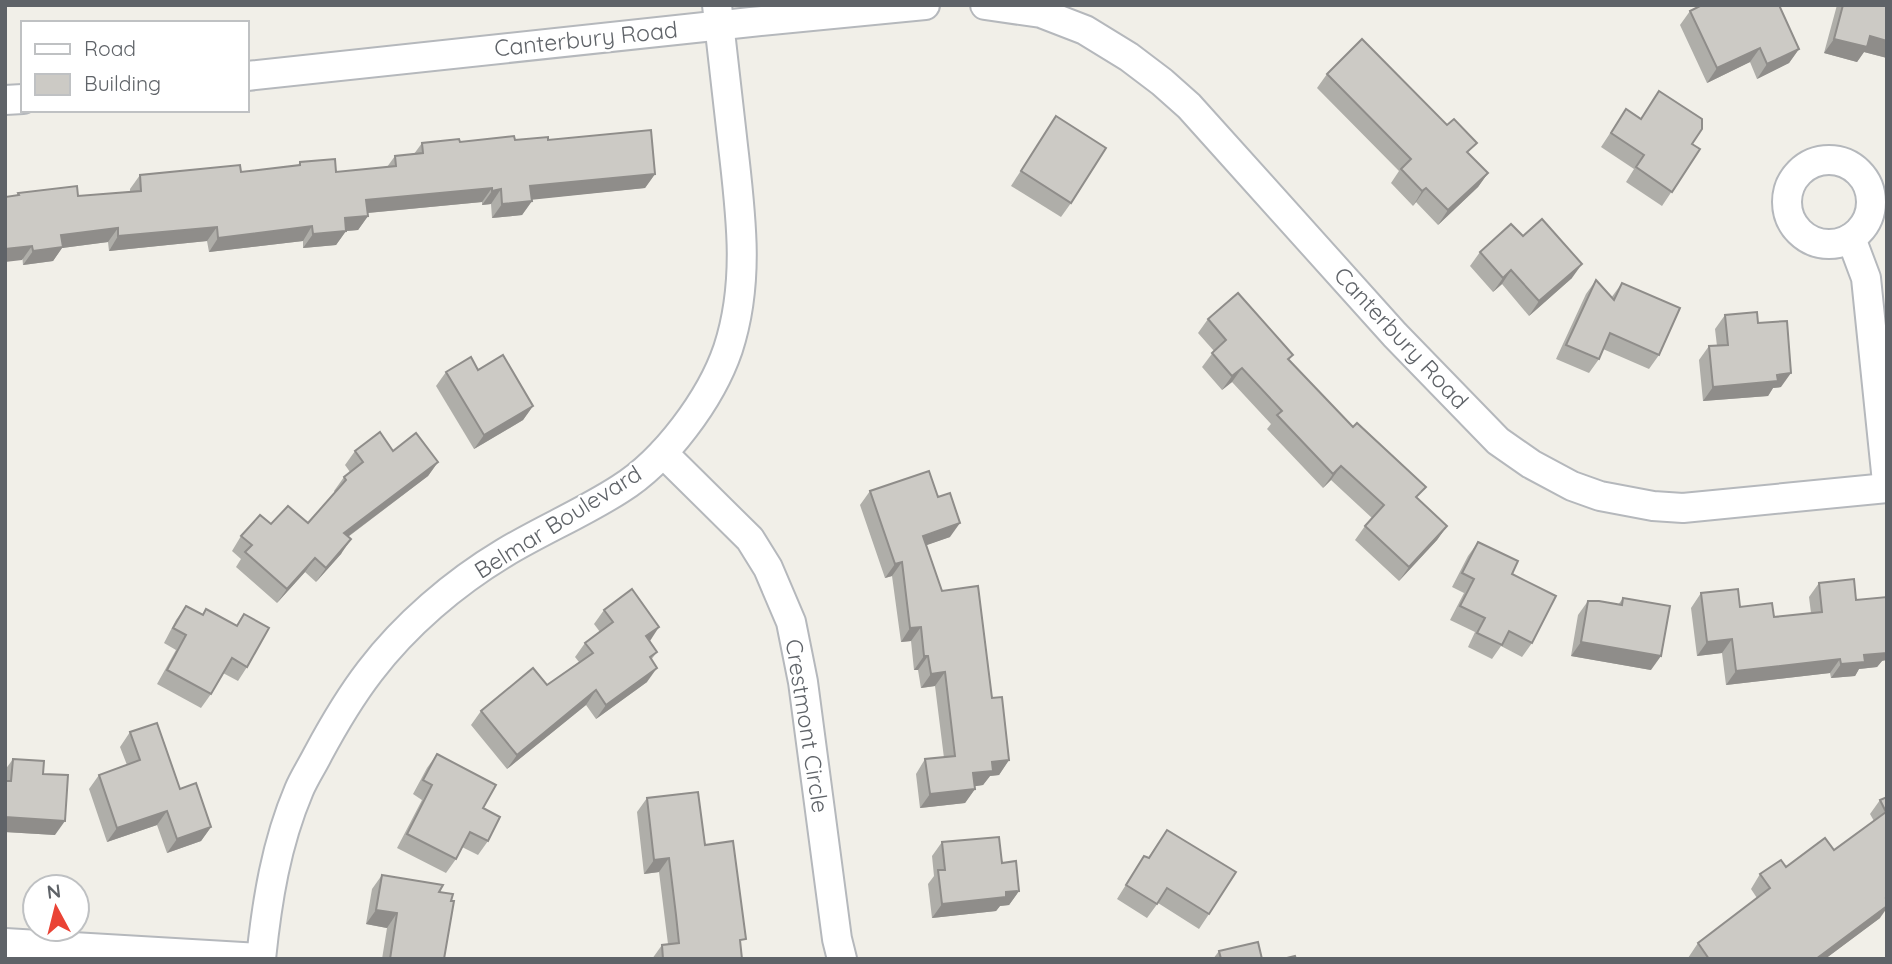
<svg xmlns="http://www.w3.org/2000/svg" width="1892" height="964" viewBox="0 0 1892 964" font-family="Quicksand,sans-serif">
<style>
.lines{fill:none;stroke-linecap:round;stroke-linejoin:round}
.street-casing{stroke:#b5b8bc;stroke-width:32}
.street{stroke:#fff;stroke-width:28}
.wall{fill:#afaea9}
.shaded-wall{fill:#8f8d8a}
.building{fill:#cccac5;stroke:#8f8d8a;stroke-width:2}
.labels{text-anchor:middle;stroke-width:5;stroke-linejoin:round;paint-order:stroke}
.street-label{font-size:23px;fill:#5f6368;stroke:#fff}
</style>
<rect width="100%" height="100%" fill="#f1efe8"/>
<g class="lines">
<g class="street-casing">
<g id="street">
<path d="M 985,5 L 1041,13 L 1085,30 L 1129,57 L 1162,82 L 1189,106 L 1395,335 L 1498,441 L 1531,464 L 1572,486 L 1600,496 L 1653,506 L 1683,508 L 1887,488"/>
<path d="M 247,76 L 751,22 L 925,5"/>
<path d="M 5,100 L 23,99"/>
<circle cx="1829" cy="202" r="42"/>
<path d="M 1851,238 L 1866,278 L 1887,482"/>
<path d="M 663,453 L 750,539 L 768,568 L 791,622 L 803,682 L 837,939 L 842,959"/>
<path d="M 5,943 L 261,958"/>
<path d="M 261,959 C 267,901 276,844 299,790 C 304,778 312,766 318,754 C 333,726 350,697 370,671 C 405,625 454,583 504,553 C 542,530 583,513 620,489 C 665,461 711,399 728,349 C 751,279 740,209 732,137 C 727,93 722,49 717,5"/>
</g>
</g>
<use href="#street" class="street"/>
</g>
<g class="wall">
<path d="M 1837,5 L 1887,5 L 1887,58 L 1864,52 L 1857,62 L 1824,53 Z"/>
<path d="M 1690,11 L 1799,49 L 1789,63 L 1757,79 L 1750,62 L 1707,83 L 1680,25 Z"/>
<path d="M 1327,74 L 1469,154 L 1488,173 L 1478,187 L 1438,225 L 1416,202 L 1413,206 L 1391,183 L 1399,171 L 1317,88 Z"/>
<path d="M 1626,109 L 1641,119 L 1692,144 L 1700,149 L 1662,206 L 1626,182 L 1634,169 L 1601,147 Z"/>
<path d="M 1056,116 L 1071,203 L 1061,217 L 1011,186 Z"/>
<path d="M 515,140 L 548,140 L 655,174 L 645,188 L 532,199 L 532,201 L 522,215 L 492,218 L 491,204 L 482,205 L 482,202 L 368,213 L 368,216 L 358,230 L 346,231 L 336,245 L 303,248 L 303,241 L 209,252 L 207,241 L 109,251 L 108,242 L 62,248 L 53,261 L 23,265 L 17,195 L 18,193 L 78,196 L 130,192 L 130,189 L 140,175 L 241,172 L 298,165 L 300,162 L 336,172 L 387,167 L 395,156 L 414,154 L 422,143 Z"/>
<path d="M 1523,236 L 1572,278 L 1529,316 L 1502,284 L 1493,292 L 1470,266 L 1480,252 Z"/>
<path d="M 1596,280 L 1611,298 L 1622,283 L 1659,355 L 1649,369 L 1603,349 L 1599,359 L 1589,373 L 1556,359 L 1586,294 Z"/>
<path d="M 1725,315 L 1781,387 L 1773,388 L 1768,396 L 1703,401 L 1699,360 L 1709,346 L 1717,346 L 1715,329 Z"/>
<path d="M 1208,319 L 1293,355 L 1289,360 L 1418,499 L 1447,526 L 1437,540 L 1399,581 L 1355,540 L 1365,526 L 1372,518 L 1331,480 L 1323,488 L 1267,429 L 1271,424 L 1232,382 L 1222,390 L 1202,367 L 1214,351 L 1198,333 Z"/>
<path d="M 478,370 L 533,406 L 523,420 L 474,449 L 436,386 L 446,372 Z"/>
<path d="M 355,451 L 393,451 L 438,462 L 428,476 L 348,537 L 341,554 L 316,582 L 305,572 L 277,603 L 236,567 L 241,559 L 232,551 L 241,536 L 271,524 L 308,523 L 335,493 L 334,491 L 344,477 L 350,472 L 345,465 Z"/>
<path d="M 870,491 L 950,537 L 926,545 L 942,591 L 992,698 L 1009,760 L 999,775 L 990,776 L 983,785 L 975,786 L 975,789 L 965,803 L 920,808 L 916,774 L 925,759 L 944,758 L 935,686 L 921,688 L 918,670 L 914,670 L 911,641 L 901,642 L 892,576 L 885,578 L 860,505 Z"/>
<path d="M 1478,542 L 1512,574 L 1532,643 L 1522,657 L 1501,646 L 1492,659 L 1468,647 L 1475,632 L 1450,620 L 1464,593 L 1452,587 L 1468,556 Z"/>
<path d="M 1819,583 L 1856,600 L 1882,661 L 1877,667 L 1859,669 L 1855,676 L 1831,678 L 1830,673 L 1726,685 L 1722,653 L 1697,656 L 1691,608 L 1701,593 L 1774,617 L 1811,613 L 1809,597 Z"/>
<path d="M 1623,598 L 1651,670 L 1571,656 L 1578,615 L 1588,601 L 1618,605 Z"/>
<path d="M 186,606 L 202,615 L 206,609 L 236,626 L 244,614 L 247,667 L 238,681 L 223,673 L 211,694 L 201,708 L 157,684 L 176,650 L 164,643 L 176,620 Z"/>
<path d="M 604,610 L 650,641 L 657,652 L 651,660 L 647,682 L 596,719 L 586,705 L 507,769 L 471,725 L 481,711 L 547,685 L 579,662 L 575,657 L 585,643 L 600,632 L 594,624 Z"/>
<path d="M 130,732 L 180,789 L 211,827 L 201,841 L 167,853 L 157,825 L 107,842 L 89,789 L 99,775 L 127,765 L 120,747 Z"/>
<path d="M 437,754 L 483,808 L 488,841 L 478,855 L 462,847 L 456,859 L 446,873 L 397,848 L 422,800 L 413,794 L 427,768 Z"/>
<path d="M 13,759 L 43,774 L 55,835 L 5,832 L 5,770 Z"/>
<path d="M 1887,797 L 1880,918 L 1825,959 L 1688,959 L 1688,958 L 1698,943 L 1757,898 L 1751,889 L 1760,874 L 1834,850 L 1874,821 L 1870,814 L 1880,800 Z"/>
<path d="M 647,798 L 705,845 L 741,947 L 742,959 L 652,959 L 662,945 L 668,944 L 659,872 L 644,874 L 637,812 Z"/>
<path d="M 1167,830 L 1209,914 L 1199,929 L 1158,903 L 1147,918 L 1117,899 L 1144,856 L 1148,858 Z"/>
<path d="M 942,842 L 1002,863 L 1019,891 L 1009,905 L 1000,906 L 996,911 L 932,918 L 928,884 L 934,876 L 932,856 Z"/>
<path d="M 382,875 L 439,892 L 444,959 L 382,959 L 387,928 L 366,924 L 372,889 Z"/>
<path d="M 1219,951 L 1262,959 L 1213,959 Z"/>
</g>
<g class="shaded-wall">
<path d="M 1870,36 L 1887,41 L 1887,58 L 1864,52 L 1857,62 L 1824,53 L 1834,39 Z"/>
<path d="M 1760,48 L 1750,62 L 1707,83 L 1717,68 Z"/>
<path d="M 1799,49 L 1789,63 L 1757,79 L 1767,64 Z"/>
<path d="M 1488,173 L 1478,187 L 1438,225 L 1448,210 Z"/>
<path d="M 655,174 L 645,188 L 520,201 L 530,186 Z"/>
<path d="M 492,188 L 482,202 L 356,214 L 366,200 Z"/>
<path d="M 1426,188 L 1416,202 L 1413,206 L 1422,191 Z"/>
<path d="M 501,189 L 491,204 L 482,205 L 492,191 Z"/>
<path d="M 532,201 L 522,215 L 492,218 L 502,204 Z"/>
<path d="M 368,216 L 358,230 L 346,231 L 336,245 L 303,248 L 313,234 L 345,218 Z"/>
<path d="M 312,226 L 303,241 L 209,252 L 218,238 Z"/>
<path d="M 217,227 L 207,241 L 109,251 L 118,236 Z"/>
<path d="M 118,228 L 108,242 L 62,248 L 53,261 L 23,265 L 33,251 L 61,235 Z"/>
<path d="M 32,246 L 22,260 L 5,262 L 5,249 Z"/>
<path d="M 1582,264 L 1572,278 L 1529,316 L 1539,301 Z"/>
<path d="M 1511,270 L 1502,284 L 1493,292 L 1503,278 Z"/>
<path d="M 1242,368 L 1232,382 L 1222,390 L 1232,376 Z"/>
<path d="M 1791,373 L 1781,387 L 1773,388 L 1768,396 L 1703,401 L 1713,387 Z"/>
<path d="M 533,406 L 523,420 L 474,449 L 484,435 Z"/>
<path d="M 438,462 L 428,476 L 334,547 L 344,533 Z"/>
<path d="M 1341,466 L 1331,480 L 1323,488 L 1333,474 Z"/>
<path d="M 960,523 L 950,537 L 913,550 L 923,536 Z"/>
<path d="M 1447,526 L 1437,540 L 1399,581 L 1409,567 Z"/>
<path d="M 351,539 L 341,554 L 316,582 L 326,568 Z"/>
<path d="M 315,558 L 305,572 L 277,603 L 287,589 Z"/>
<path d="M 902,562 L 892,576 L 885,578 L 895,564 Z"/>
<path d="M 659,627 L 650,641 L 646,636 Z"/>
<path d="M 921,627 L 911,641 L 901,642 L 910,628 Z"/>
<path d="M 1732,639 L 1722,653 L 1697,656 L 1707,642 Z"/>
<path d="M 1581,642 L 1661,656 L 1651,670 L 1571,656 Z"/>
<path d="M 1887,647 L 1887,660 L 1882,661 L 1877,667 L 1859,669 L 1855,676 L 1831,678 L 1841,664 Z"/>
<path d="M 924,656 L 928,656 L 918,670 L 914,670 Z"/>
<path d="M 1840,659 L 1830,673 L 1726,685 L 1736,671 Z"/>
<path d="M 657,668 L 647,682 L 596,719 L 606,705 Z"/>
<path d="M 945,672 L 935,686 L 921,688 L 931,674 Z"/>
<path d="M 596,690 L 586,705 L 507,769 L 517,755 Z"/>
<path d="M 1009,760 L 999,775 L 990,776 L 983,785 L 963,788 L 973,773 L 992,762 Z"/>
<path d="M 975,789 L 965,803 L 920,808 L 930,794 Z"/>
<path d="M 167,811 L 157,825 L 107,842 L 117,828 Z"/>
<path d="M 5,817 L 65,821 L 55,835 L 5,832 Z"/>
<path d="M 211,827 L 201,841 L 167,853 L 177,839 Z"/>
<path d="M 669,858 L 659,872 L 644,874 L 654,860 Z"/>
<path d="M 1019,891 L 1009,905 L 1000,906 L 996,911 L 932,918 L 942,904 L 1006,892 Z"/>
<path d="M 1887,906 L 1887,908 L 1880,918 L 1825,959 L 1816,959 Z"/>
<path d="M 376,910 L 397,913 L 387,928 L 366,924 Z"/>
</g>
<g class="building">
<path d="M 1702,5 L 1779,5 L 1799,49 L 1767,64 L 1760,48 L 1717,68 L 1690,11 Z"/>
<path d="M 1843,5 L 1887,5 L 1887,41 L 1870,36 L 1867,47 L 1834,39 Z"/>
<path d="M 1362,39 L 1447,125 L 1454,119 L 1477,143 L 1467,152 L 1488,173 L 1448,210 L 1426,188 L 1422,191 L 1401,169 L 1411,159 L 1327,74 Z"/>
<path d="M 1659,91 L 1702,119 L 1702,129 L 1692,144 L 1700,149 L 1672,192 L 1636,167 L 1644,155 L 1611,133 L 1626,109 L 1641,119 Z"/>
<path d="M 1056,116 L 1106,148 L 1071,203 L 1021,171 Z"/>
<path d="M 651,130 L 655,174 L 530,186 L 532,201 L 502,204 L 501,189 L 492,191 L 492,188 L 366,200 L 368,216 L 345,218 L 346,231 L 313,234 L 312,226 L 218,238 L 217,227 L 118,236 L 118,228 L 61,235 L 63,247 L 33,251 L 32,246 L 5,249 L 5,197 L 19,195 L 18,193 L 77,186 L 78,196 L 141,191 L 140,175 L 240,165 L 241,172 L 300,165 L 300,162 L 335,159 L 336,172 L 396,166 L 395,156 L 423,153 L 422,143 L 459,139 L 460,142 L 514,136 L 515,140 L 548,137 L 548,140 Z"/>
<path d="M 1542,219 L 1582,264 L 1539,301 L 1511,270 L 1503,278 L 1480,252 L 1511,224 L 1523,236 Z"/>
<path d="M 1596,280 L 1614,300 L 1622,283 L 1680,308 L 1659,355 L 1610,333 L 1599,359 L 1566,345 Z"/>
<path d="M 1238,293 L 1293,355 L 1288,359 L 1353,427 L 1357,423 L 1426,487 L 1416,497 L 1447,526 L 1409,567 L 1365,526 L 1384,505 L 1341,466 L 1333,474 L 1277,415 L 1282,411 L 1242,368 L 1232,376 L 1212,353 L 1226,340 L 1208,319 Z"/>
<path d="M 1757,312 L 1758,323 L 1787,321 L 1791,373 L 1777,375 L 1778,381 L 1713,387 L 1709,346 L 1728,345 L 1725,315 Z"/>
<path d="M 503,355 L 533,406 L 484,435 L 446,372 L 471,357 L 478,370 Z"/>
<path d="M 380,432 L 393,451 L 416,433 L 438,462 L 344,533 L 351,539 L 326,568 L 315,558 L 287,589 L 245,552 L 252,545 L 241,536 L 260,515 L 271,524 L 288,506 L 308,523 L 346,480 L 344,477 L 363,462 L 355,451 Z"/>
<path d="M 929,471 L 938,497 L 950,493 L 960,523 L 923,536 L 942,591 L 978,586 L 992,698 L 1002,697 L 1009,760 L 992,762 L 993,771 L 973,773 L 975,789 L 930,794 L 925,759 L 955,756 L 945,672 L 931,674 L 928,656 L 924,656 L 921,627 L 910,628 L 902,562 L 895,564 L 870,491 Z"/>
<path d="M 1478,542 L 1518,561 L 1512,574 L 1556,596 L 1532,643 L 1509,631 L 1502,645 L 1477,633 L 1485,618 L 1460,606 L 1474,579 L 1462,573 Z"/>
<path d="M 1854,579 L 1856,600 L 1887,597 L 1887,653 L 1864,655 L 1865,662 L 1841,664 L 1840,659 L 1736,671 L 1732,639 L 1707,642 L 1701,593 L 1738,589 L 1740,607 L 1772,603 L 1774,617 L 1822,612 L 1819,583 Z"/>
<path d="M 632,589 L 659,627 L 646,636 L 657,652 L 650,657 L 657,668 L 606,705 L 596,690 L 517,755 L 481,711 L 533,668 L 547,685 L 593,653 L 585,643 L 613,622 L 604,610 Z"/>
<path d="M 1623,598 L 1670,606 L 1661,656 L 1581,642 L 1588,601 L 1599,601 L 1622,605 Z"/>
<path d="M 186,606 L 203,615 L 206,609 L 237,626 L 244,614 L 269,628 L 247,667 L 232,658 L 211,694 L 167,670 L 186,635 L 173,628 Z"/>
<path d="M 157,723 L 180,789 L 196,783 L 211,827 L 177,839 L 167,811 L 117,828 L 99,775 L 140,760 L 130,732 Z"/>
<path d="M 437,754 L 496,785 L 483,808 L 500,817 L 488,841 L 470,832 L 456,859 L 407,834 L 432,785 L 423,780 Z"/>
<path d="M 13,759 L 44,761 L 43,774 L 68,775 L 65,821 L 5,817 L 5,781 L 11,781 Z"/>
<path d="M 698,792 L 705,845 L 733,841 L 746,939 L 740,940 L 742,959 L 663,959 L 662,945 L 679,943 L 676,915 L 669,858 L 654,860 L 647,798 Z"/>
<path d="M 1887,797 L 1887,897 L 1886,898 L 1887,899 L 1887,906 L 1816,959 L 1709,959 L 1698,943 L 1770,888 L 1760,874 L 1781,860 L 1786,867 L 1825,838 L 1834,850 L 1886,812 L 1880,800 Z"/>
<path d="M 1167,830 L 1236,872 L 1209,914 L 1167,888 L 1157,904 L 1126,885 L 1144,856 L 1149,858 Z"/>
<path d="M 999,837 L 1002,863 L 1016,861 L 1019,891 L 1006,892 L 1006,897 L 942,904 L 938,870 L 945,870 L 942,842 Z"/>
<path d="M 382,875 L 443,885 L 439,892 L 453,894 L 451,901 L 454,901 L 444,959 L 390,959 L 397,913 L 376,910 Z"/>
<path d="M 1258,942 L 1262,959 L 1221,959 L 1219,951 Z"/>
<path d="M 1295,956 L 1296,959 L 1283,959 Z"/>
</g>
<g class="labels">
<g class="street-label">
<text transform="translate(586 39) rotate(-6)" y="8">Canterbury Road</text>
<text transform="translate(1401 338) rotate(47)" y="8">Canterbury Road</text>
<text transform="translate(558 522) rotate(-32)" y="8">Belmar Boulevard</text>
<text transform="translate(807 726) rotate(81)" y="8">Crestmont Circle</text>
</g>
</g>
<rect width="1892" height="964" fill="none" stroke="#5f6368" stroke-width="14"/>
<rect x="21" y="21" width="228" height="91" fill="#ffffff" stroke="#bfc1c3" stroke-width="2"/>
<rect x="35" y="44" width="35" height="10" fill="#ffffff" stroke="#bfc1c3" stroke-width="2"/>
<text x="84" y="56" font-size="21" fill="#5f6368">Road</text>
<rect x="35" y="74" width="35" height="21" fill="#cccac5" stroke="#bfc1c3" stroke-width="2"/>
<text x="84" y="91" font-size="21" fill="#5f6368">Building</text>
<g transform="translate(56 908) rotate(353)"><circle r="33" fill="#ffffff" stroke="#bfc1c3" stroke-width="2"/>
<path d="M0-5L12 26L0 18L-12 26Z" fill="#ea4335"/>
<text y="-10" font-size="19" font-weight="bold" text-anchor="middle" fill="#5f6368">N</text>
</g>
</svg>
